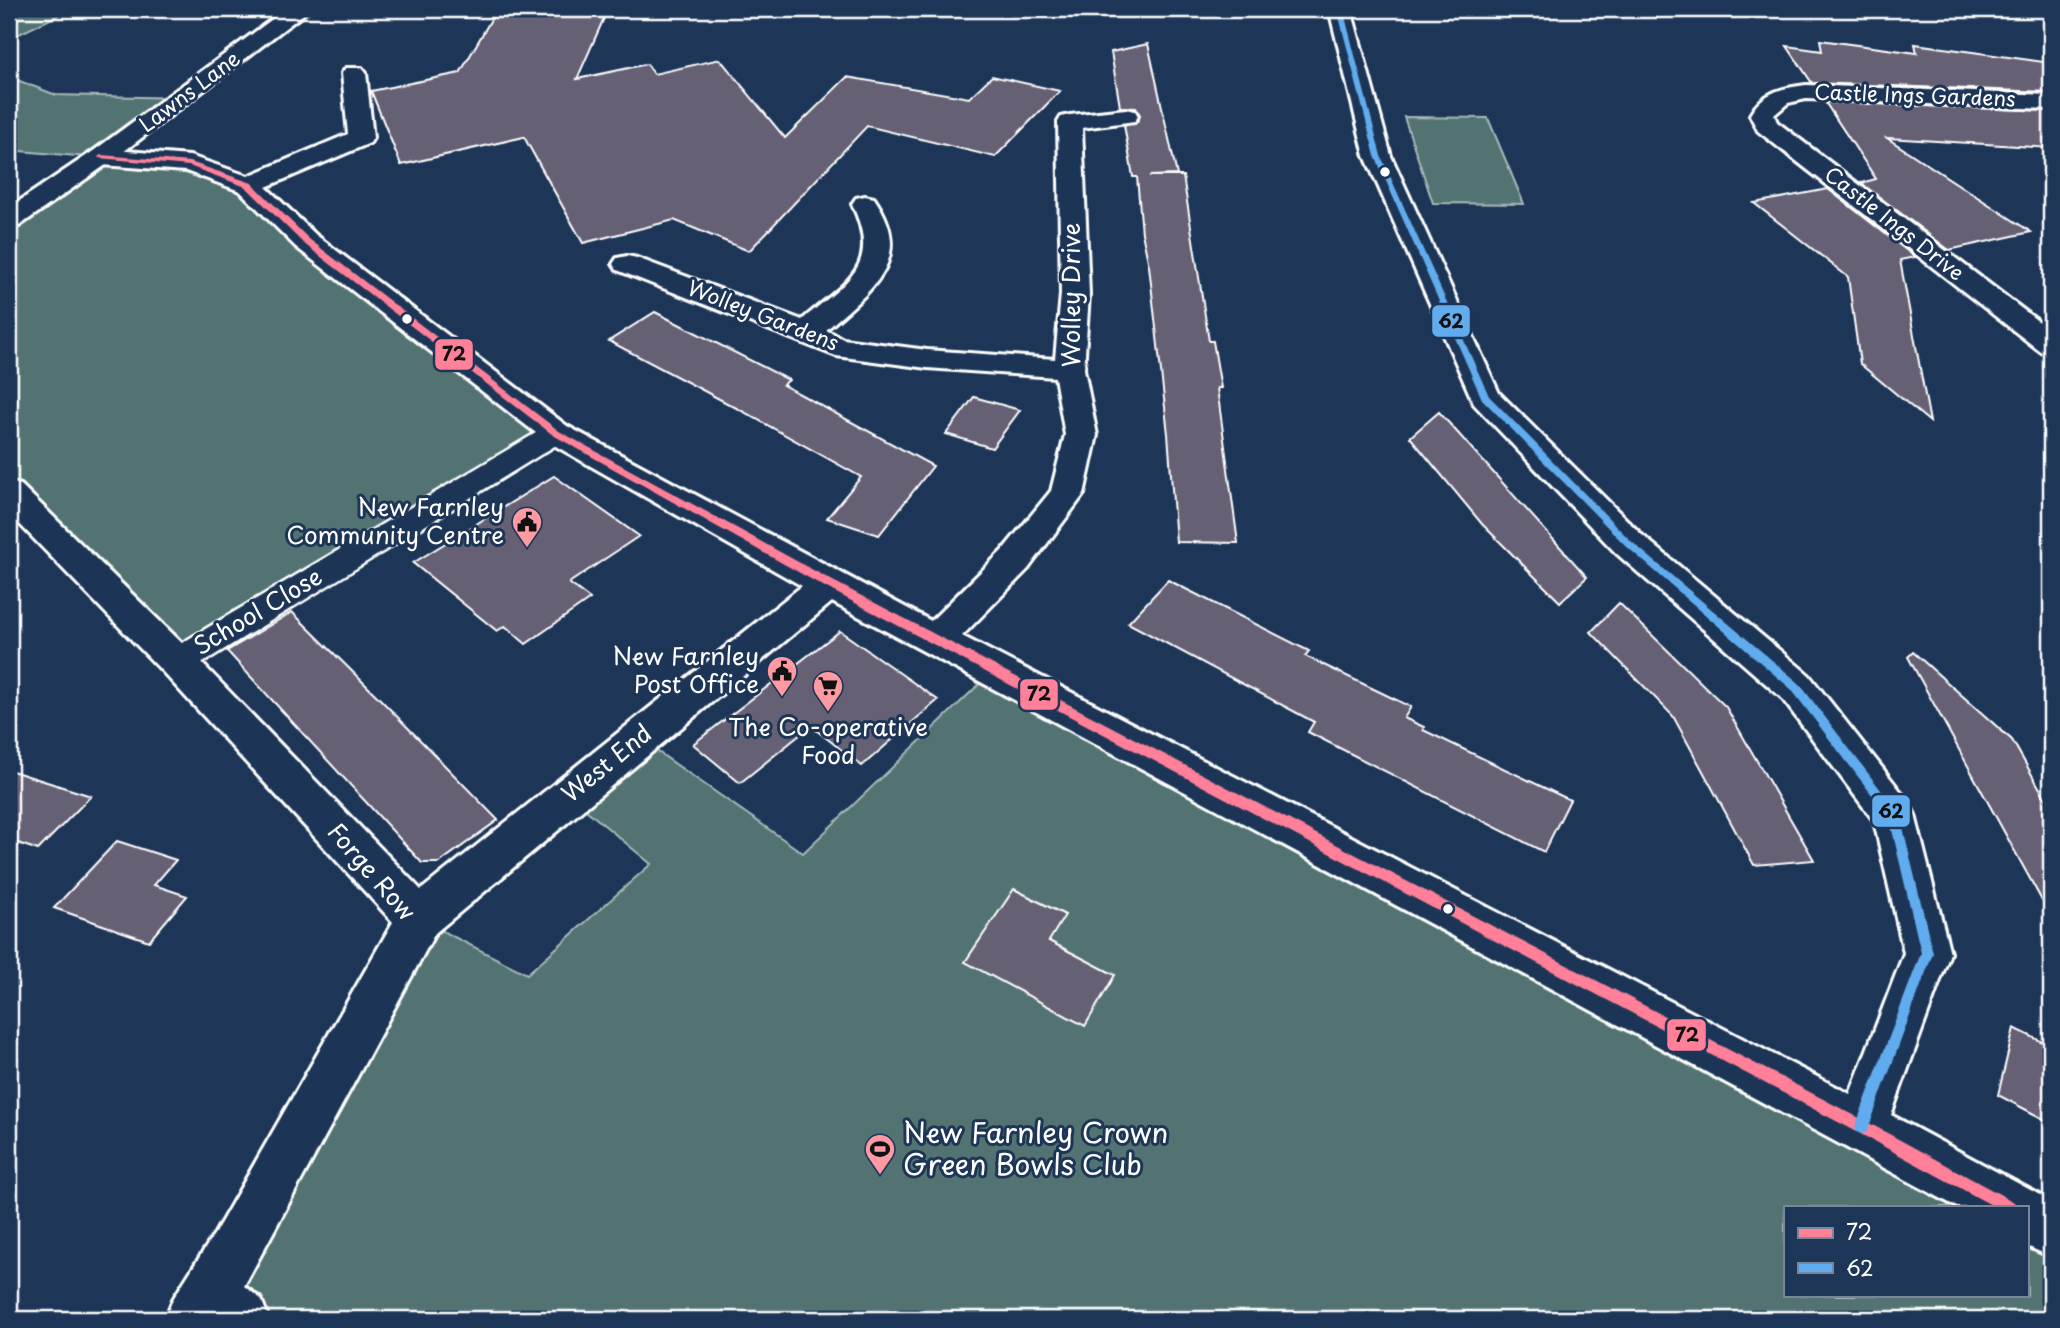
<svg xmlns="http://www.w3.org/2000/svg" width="2060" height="1328" viewBox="0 0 2060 1328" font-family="'Playpen Sans',sans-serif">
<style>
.green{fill:#527373;stroke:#a8b9b9;stroke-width:2}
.building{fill:#666174;stroke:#fff;stroke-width:2}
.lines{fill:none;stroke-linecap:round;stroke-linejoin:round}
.service-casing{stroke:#fff;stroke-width:5}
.minor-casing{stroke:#fff;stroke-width:6}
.tertiary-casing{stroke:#fff;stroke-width:6}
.service{fill:#1d3557;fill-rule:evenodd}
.minor{fill:#1d3557;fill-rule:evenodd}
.tertiary{fill:#1d3557;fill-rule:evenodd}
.bus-1-casing{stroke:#1d3557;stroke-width:6}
.bus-2-casing{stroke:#1d3557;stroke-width:6}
.bus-1{fill:#ff8098;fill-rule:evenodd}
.bus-2{fill:#60acee;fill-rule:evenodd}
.bus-dot{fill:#fff;stroke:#1d3557;stroke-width:2.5}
.labels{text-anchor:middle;stroke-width:6;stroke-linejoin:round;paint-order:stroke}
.far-street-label{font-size:21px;fill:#fff;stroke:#1d3557}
.street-label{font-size:24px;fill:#fff;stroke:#1d3557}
.poi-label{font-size:24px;fill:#fff;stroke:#1d3557;text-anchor:end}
.near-poi-label{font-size:28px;fill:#fff;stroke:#1d3557;text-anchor:start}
.line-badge{stroke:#1d3557;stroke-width:2.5}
.pale-badge-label{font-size:19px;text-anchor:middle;font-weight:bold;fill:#111}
</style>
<rect width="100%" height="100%" fill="#1d3557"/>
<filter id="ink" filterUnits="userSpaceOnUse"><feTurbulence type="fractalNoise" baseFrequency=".0143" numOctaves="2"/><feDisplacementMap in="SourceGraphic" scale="14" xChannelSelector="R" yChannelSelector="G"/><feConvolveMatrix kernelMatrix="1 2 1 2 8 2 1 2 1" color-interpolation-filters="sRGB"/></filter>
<g filter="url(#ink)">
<g class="green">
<path d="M 9,9 L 71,9 L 9,39 Z"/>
<path d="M 9,77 L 56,95 L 182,98 L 102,156 L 190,164 L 249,185 L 556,433 L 177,662 L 9,493 L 9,220 L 100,158 L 9,150 Z"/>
<path d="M 1404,117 L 1488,118 L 1524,204 L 1433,203 Z"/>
<path d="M 994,670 L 1862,1127 L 2009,1207 L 1785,1207 L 1785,1295 L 2027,1295 L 2027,1217 L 2051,1230 L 2051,1319 L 241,1319 L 209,1294 L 419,919 L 527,974 L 651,864 L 568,795 L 638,738 L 803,853 Z"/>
</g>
<g class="building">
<path d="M 497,9 L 608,9 L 577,79 L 647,64 L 654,74 L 720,59 L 785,138 L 847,77 L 969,98 L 992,76 L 1060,91 L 995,157 L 867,126 L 749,251 L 674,220 L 583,243 L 524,137 L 401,165 L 371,91 L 460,73 Z"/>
<path d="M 1820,40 L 1917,53 L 1915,44 L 2051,63 L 2051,92 L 1812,83 L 1787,46 L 1822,51 Z"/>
<path d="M 1148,44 L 1177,175 L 1149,176 L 1183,176 L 1209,341 L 1213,341 L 1221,388 L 1217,388 L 1238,543 L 1176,542 L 1168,434 L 1149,266 L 1142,233 L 1137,177 L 1133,177 L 1124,125 L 1135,124 L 1140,115 L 1136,108 L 1120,107 L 1111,52 Z"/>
<path d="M 1825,102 L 2051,111 L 2051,148 L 1887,138 L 2031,232 L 1949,250 L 1861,183 L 1876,179 Z"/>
<path d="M 1828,189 L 1915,257 L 1900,260 L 1930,422 L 1860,364 L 1848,277 L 1754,203 Z"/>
<path d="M 655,312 L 789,380 L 783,385 L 933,466 L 879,535 L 827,518 L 861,477 L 744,412 L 609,341 Z"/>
<path d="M 974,397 L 1020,410 L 992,448 L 946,434 Z"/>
<path d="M 1439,412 L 1587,577 L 1560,602 L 1482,524 L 1410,437 Z"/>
<path d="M 554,476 L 639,536 L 569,583 L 590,599 L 526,644 L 505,626 L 497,631 L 413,563 Z"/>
<path d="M 1168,580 L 1309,651 L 1305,656 L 1411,707 L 1404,718 L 1424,727 L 1423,730 L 1570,800 L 1544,852 L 1308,732 L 1314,722 L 1128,623 Z"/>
<path d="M 1619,603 L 1726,707 L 1814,860 L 1754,865 L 1673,716 L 1591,632 Z"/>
<path d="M 292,612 L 379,698 L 498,820 L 439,863 L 422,863 L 227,651 Z"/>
<path d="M 840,631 L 938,700 L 862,766 L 811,726 L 740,783 L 693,744 Z"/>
<path d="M 1913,652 L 2012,740 L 2051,808 L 2051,917 L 1908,657 Z"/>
<path d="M 9,770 L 91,796 L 38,850 L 9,840 Z"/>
<path d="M 117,841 L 176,860 L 154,885 L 187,896 L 149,941 L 54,908 Z"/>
<path d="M 1014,889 L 1065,915 L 1049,941 L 1115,975 L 1085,1026 L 965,962 Z"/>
<path d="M 2014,1028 L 2051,1046 L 2051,1123 L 1998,1095 Z"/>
</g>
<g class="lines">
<g class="service-casing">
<path id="service" d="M 556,424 L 566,427 L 570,433 L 566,439 L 189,671 L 177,675 L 165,671 L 160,662 L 165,653 L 546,427 Z"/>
</g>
<g class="minor-casing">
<g id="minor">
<path d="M 1329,9 L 1351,9 L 1391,156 L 1499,393 L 1642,535 L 1809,675 L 1909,802 L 1915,815 L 1950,953 L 1891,1115 L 2051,1201 L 2051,1257 L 2027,1246 L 2027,1207 L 1957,1207 L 832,602 L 435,933 L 244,1286 L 261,1299 L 269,1319 L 165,1319 L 173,1299 L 215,1233 L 393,922 L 163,672 L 9,513 L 9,482 L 21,485 L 191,652 L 421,890 L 802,586 L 545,440 L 296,247 L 240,191 L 186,171 L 101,165 L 92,162 L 88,157 L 92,152 L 101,149 L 190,156 L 248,176 L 348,134 L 342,73 L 346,68 L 362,68 L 366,73 L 373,138 L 370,143 L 266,187 L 316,235 L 567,426 L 931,621 L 1002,551 L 1051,491 L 1065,435 L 1055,377 L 927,368 L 836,356 L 617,270 L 613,264 L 617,258 L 627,256 L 637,258 L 802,320 C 847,281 882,267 852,204 L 856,198 L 865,196 L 874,198 C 917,260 870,291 826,330 L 843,339 L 927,350 L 1055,359 L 1061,294 L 1058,122 L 1061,117 L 1070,115 L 1126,109 L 1135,111 L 1138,116 L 1135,121 L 1082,128 L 1089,294 L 1084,369 L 1097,435 L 1084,494 L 1028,569 L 962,636 L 1850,1094 L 1904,953 L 1874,821 L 1781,697 L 1616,553 L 1474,404 L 1365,156 Z"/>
<path d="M 1806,85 L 2051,95 L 2051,109 L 1806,99 L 1788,103 L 1774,115 L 1777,122 L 2051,331 L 2051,354 L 2040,351 L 1758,131 L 1750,115 C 1762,92 1782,88 1806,85 Z"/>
</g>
</g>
<g class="tertiary-casing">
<path id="tertiary" d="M 286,9 L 310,9 L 110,162 L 19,226 L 9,228 L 9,208 L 92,152 Z"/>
</g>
<use href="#service" class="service"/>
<use href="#minor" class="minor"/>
<use href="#tertiary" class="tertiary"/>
<g class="bus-1-casing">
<path id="bus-1" d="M 101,155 L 190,162 L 252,183 L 309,239 L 559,431 L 833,581 L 1867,1122 L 2014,1202 L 2016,1207 L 1995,1207 L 1857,1132 L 825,587 L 553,435 L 303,243 L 246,187 L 189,166 L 99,158 L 98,157 Z"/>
</g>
<g class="bus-2-casing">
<path id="bus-2" d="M 1337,9 L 1343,9 L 1381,156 L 1489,396 L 1632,542 L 1799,683 L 1900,815 L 1933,953 L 1867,1132 L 1862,1134 L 1857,1132 L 1855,1127 L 1921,953 L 1889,817 L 1791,689 L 1626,546 L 1482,399 L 1375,156 Z"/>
</g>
<use href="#bus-1" class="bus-1"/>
<use href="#bus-2" class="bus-2"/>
</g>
</g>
<defs>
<g id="civic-pin" transform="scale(1.575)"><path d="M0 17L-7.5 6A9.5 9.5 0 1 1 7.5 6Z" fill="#ff9aa2" stroke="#1d3557"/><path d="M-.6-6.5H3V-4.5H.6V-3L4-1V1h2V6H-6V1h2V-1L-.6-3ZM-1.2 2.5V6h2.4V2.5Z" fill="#111"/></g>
<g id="supermarket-pin" transform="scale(1.575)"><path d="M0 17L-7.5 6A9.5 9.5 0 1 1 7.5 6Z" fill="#ff9aa2" stroke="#1d3557"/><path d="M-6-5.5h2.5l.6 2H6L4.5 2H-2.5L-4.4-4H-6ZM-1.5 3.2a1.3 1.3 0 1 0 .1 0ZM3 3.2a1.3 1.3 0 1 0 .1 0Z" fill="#111"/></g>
<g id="stadium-pin" transform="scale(1.575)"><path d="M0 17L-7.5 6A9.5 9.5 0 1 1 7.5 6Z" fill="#ff9aa2" stroke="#1d3557"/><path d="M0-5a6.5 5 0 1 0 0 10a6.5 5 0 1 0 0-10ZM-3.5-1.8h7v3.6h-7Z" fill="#111"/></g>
</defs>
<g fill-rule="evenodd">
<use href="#civic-pin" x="527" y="522"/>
<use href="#civic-pin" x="782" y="671"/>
<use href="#supermarket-pin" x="828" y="686"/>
<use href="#stadium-pin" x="880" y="1149"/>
</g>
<g class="bus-dot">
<circle cx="1385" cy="172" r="6"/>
<circle cx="407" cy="319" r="6"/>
<circle cx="1448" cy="909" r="6"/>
</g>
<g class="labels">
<g class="far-street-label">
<text transform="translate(190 92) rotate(-37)" y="7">Lawns Lane</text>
<text transform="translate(1915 96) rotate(2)" y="7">Castle Ings Gardens</text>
<text transform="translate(1894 224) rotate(38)" y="7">Castle Ings Drive</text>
<text transform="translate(763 316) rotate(21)" y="7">Wolley Gardens</text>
</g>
<g class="street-label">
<text transform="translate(1072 295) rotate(-90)" y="8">Wolley Drive</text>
<text transform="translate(258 612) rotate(-31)" y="8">School Close</text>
<text transform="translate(607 764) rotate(-39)" y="8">West End</text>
<text transform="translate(371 872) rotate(49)" y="8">Forge Row</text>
</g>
<g class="poi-label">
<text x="504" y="516">New Farnley<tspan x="504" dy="28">Community Centre</tspan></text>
<text x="759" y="665">New Farnley<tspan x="759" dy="28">Post Office</tspan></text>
<text x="828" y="736" text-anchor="middle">The Co-operative<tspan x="828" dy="28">Food</tspan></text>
</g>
<g class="near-poi-label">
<text x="903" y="1143">New Farnley Crown<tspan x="903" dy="32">Green Bowls Club</tspan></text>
</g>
</g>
<g class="line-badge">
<rect x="1431" y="304" width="40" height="34" rx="7" fill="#60acee"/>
<rect x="434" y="338" width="40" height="33" rx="7" fill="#ff8098"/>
<rect x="1019" y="678" width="40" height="33" rx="7" fill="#ff8098"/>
<rect x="1871" y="794" width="40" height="34" rx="7" fill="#60acee"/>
<rect x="1666" y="1018" width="41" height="34" rx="7" fill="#ff8098"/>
</g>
<g class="pale-badge-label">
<text x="1451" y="328">62</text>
<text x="454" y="361">72</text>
<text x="1039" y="701">72</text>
<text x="1891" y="818">62</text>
<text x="1687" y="1042">72</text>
</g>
<rect width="2060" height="1328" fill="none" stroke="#1d3557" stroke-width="35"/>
<rect x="18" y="18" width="2025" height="1293" fill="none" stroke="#fff" stroke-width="2.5" filter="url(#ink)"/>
<rect x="1784" y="1206" width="245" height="91" fill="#1d3557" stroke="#77869a" stroke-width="2"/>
<rect x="1798" y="1228" width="35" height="10" fill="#ff8098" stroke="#77869a" stroke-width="2"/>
<text x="1846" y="1240" font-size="21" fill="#ffffff">72</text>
<rect x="1798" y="1263" width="35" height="10" fill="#60acee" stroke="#77869a" stroke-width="2"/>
<text x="1846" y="1276" font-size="21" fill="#ffffff">62</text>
</svg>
